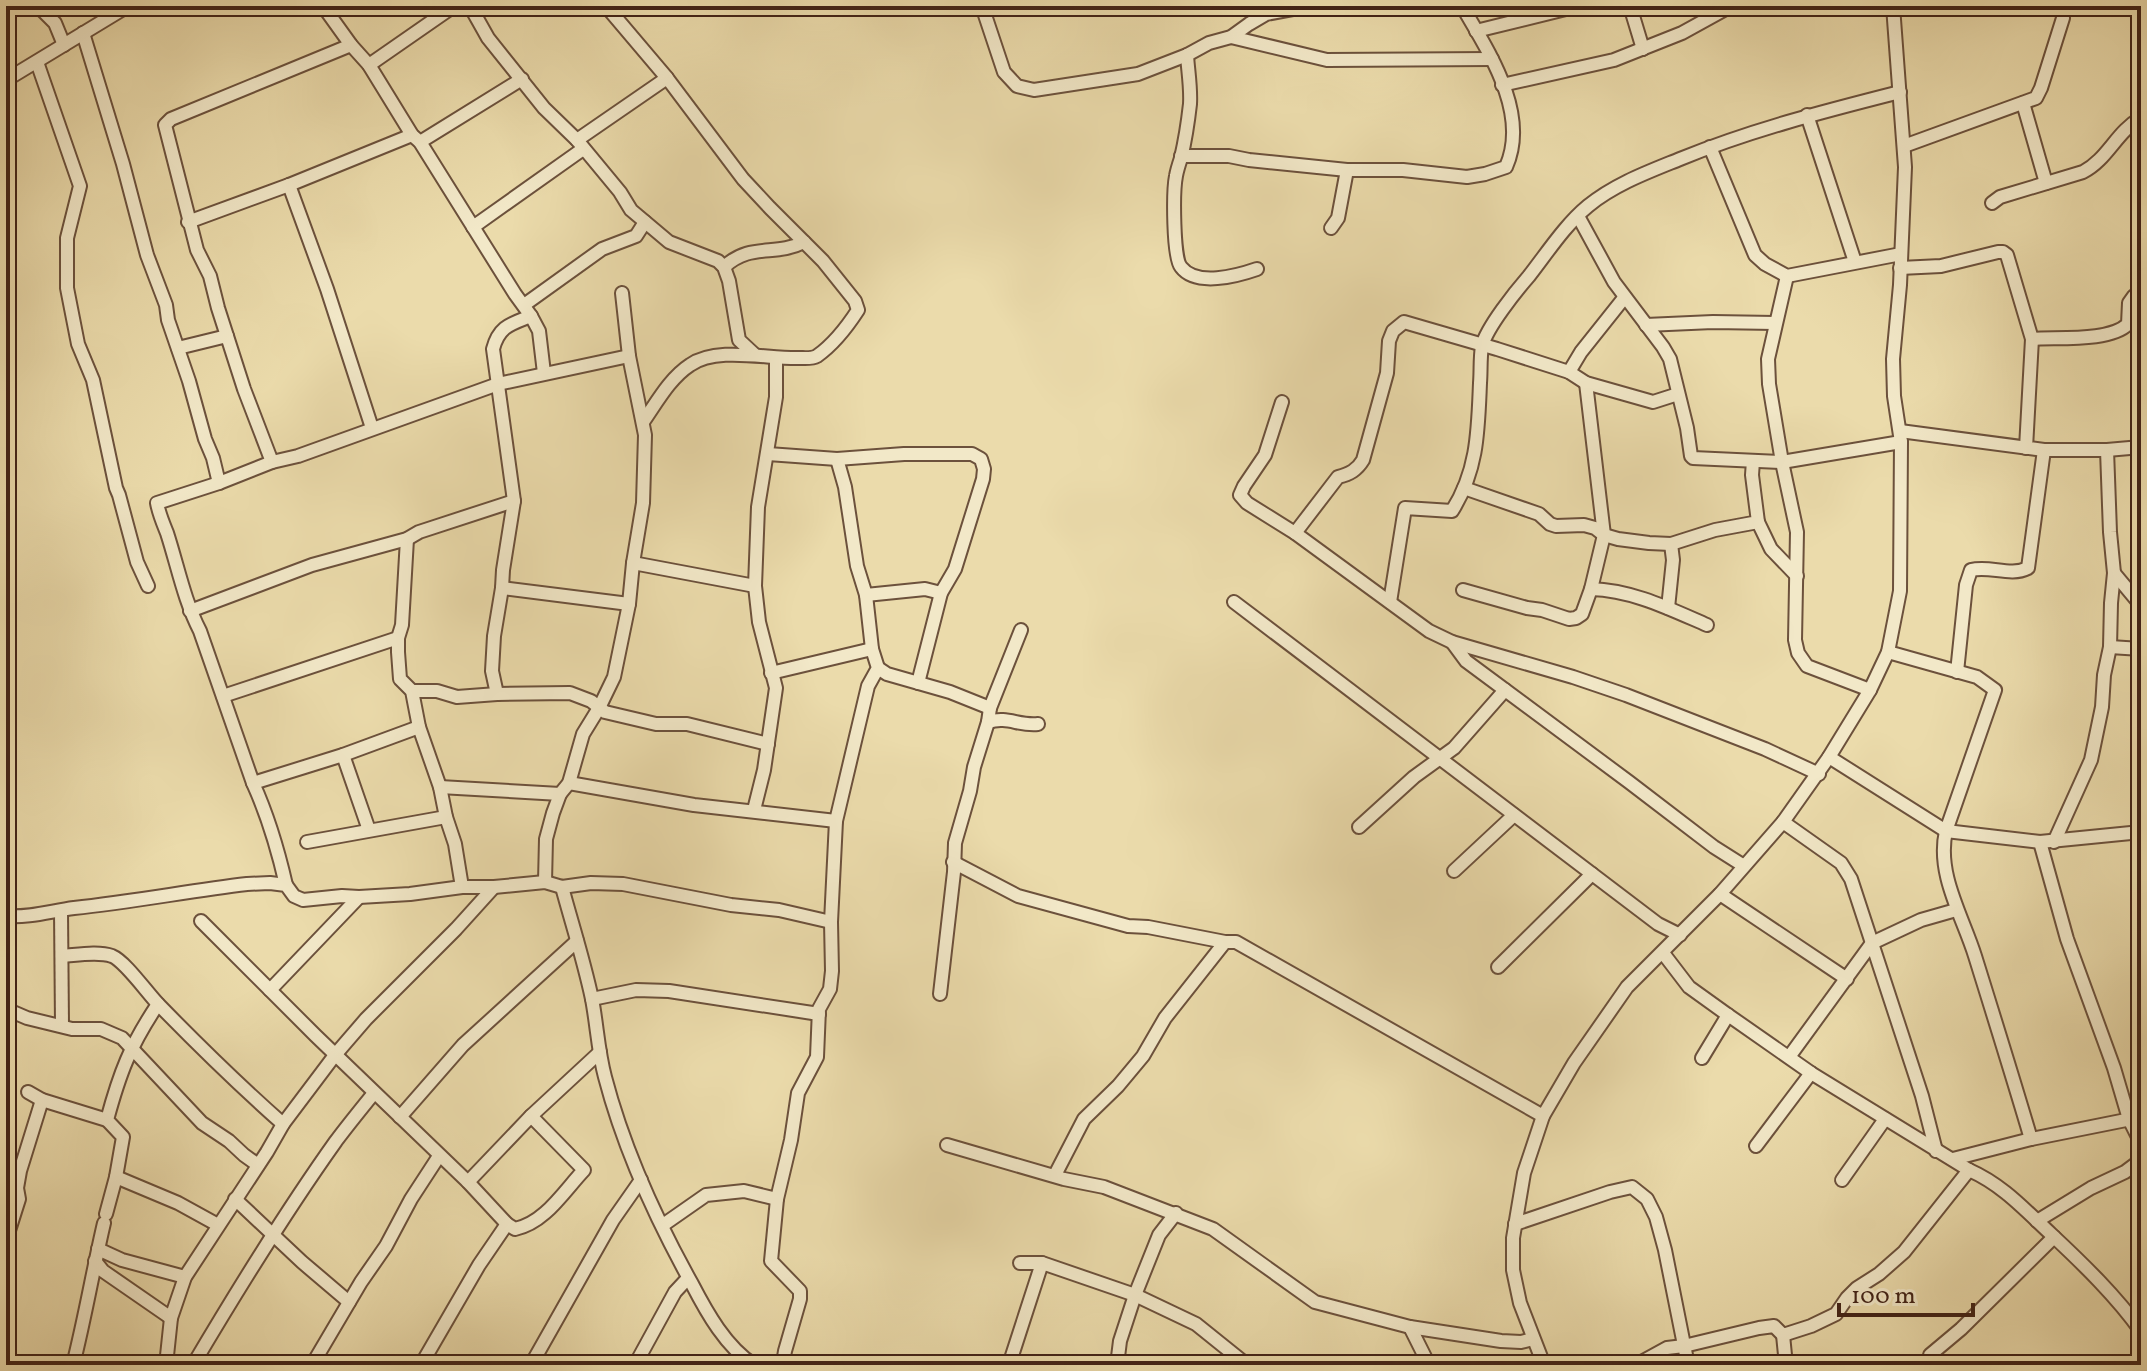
<svg xmlns="http://www.w3.org/2000/svg" width="2147" height="1371" viewBox="0 0 2147 1371" font-family="Vollkorn,serif">
<style>
.lines{fill:none;stroke-linecap:round;stroke-linejoin:round}
.minor-casing{stroke:#6c513c;stroke-width:16}
.minor{stroke:#f2e8c8;stroke-width:12}
</style>
<rect width="100%" height="100%" fill="#ebdbab"/>
<filter id="stains"><feTurbulence type="fractalNoise" baseFrequency=".0025" numOctaves="4"/><feColorMatrix values="0 0 0 0 .2 0 0 0 0 .09 0 0 0 0 .02 0 0 0 .5 -.17"/></filter>
<radialGradient id="worn" r=".72"><stop offset=".6" stop-color="#630" stop-opacity="0"/><stop offset="1" stop-color="#630" stop-opacity=".3"/></radialGradient>
<g class="lines">
<g class="minor-casing">
<g id="minor">
<path d="M 38,6 L 55,23 L 64,45"/>
<path d="M 323,6 L 351,45 L 369,65 L 412,135 L 420,142 L 515,294 L 531,316 L 539,331 L 544,373"/>
<path d="M 470,6 L 488,38 L 544,108 L 577,140 L 620,192 L 631,210 L 669,242 L 718,261 L 724,267 L 729,281 L 739,340 L 754,354"/>
<path d="M 606,6 L 667,78 L 743,179 L 770,208 L 823,261 L 855,301 L 858,310 C 847,327 834,344 817,356 C 812,359 805,358 799,358 C 767,359 717,346 690,365 C 670,378 657,402 643,422"/>
<path d="M 982,6 L 1004,72 L 1017,86 L 1034,90 L 1138,74 L 1187,55 L 1209,43 L 1231,37 L 1249,24 L 1266,14 L 1310,6"/>
<path d="M 1630,6 L 1643,49"/>
<path d="M 1476,31 L 1578,6"/>
<path d="M 83,33 L 123,164 L 147,255 L 166,305 L 168,320 L 189,381 L 205,439 L 213,458 L 219,483"/>
<path d="M 1231,37 L 1327,60 L 1492,59"/>
<path d="M 1187,55 C 1188,71 1191,87 1190,104 C 1188,122 1185,141 1181,158 C 1179,164 1177,170 1176,176 C 1173,191 1173,258 1181,267 C 1196,287 1237,276 1257,269"/>
<path d="M 37,62 L 80,186 L 67,238 L 67,288 L 78,344 L 93,380 L 116,488 L 119,495 L 137,562 L 148,586"/>
<path d="M 369,65 L 454,6"/>
<path d="M 6,80 L 128,6"/>
<path d="M 1502,85 L 1614,60 L 1682,33 L 1731,6"/>
<path d="M 2023,103 L 2046,183"/>
<path d="M 1807,115 L 1855,262"/>
<path d="M 577,140 L 667,78"/>
<path d="M 420,142 L 522,79"/>
<path d="M 1904,146 L 2036,98 L 2041,88 L 2063,18"/>
<path d="M 1710,147 L 1755,255 L 1765,264 L 1787,276 L 1901,254"/>
<path d="M 1181,156 L 1229,156 L 1249,160 L 1347,170 L 1403,170 L 1467,177 L 1485,174 L 1506,167 C 1530,113 1488,51 1462,6"/>
<path d="M 289,185 L 327,289 L 372,428"/>
<path d="M 1992,203 L 2000,197 L 2083,172 C 2108,159 2116,132 2141,118"/>
<path d="M 1578,216 L 1614,282 L 1663,347 L 1670,359 L 1687,428 L 1691,456 L 1693,458 L 1782,462 L 1901,442"/>
<path d="M 188,222 L 289,185 L 412,135"/>
<path d="M 473,227 L 583,149"/>
<path d="M 1331,228 L 1338,218 L 1347,170"/>
<path d="M 724,267 C 751,242 775,257 804,242"/>
<path d="M 1900,268 L 1941,266 L 1998,252 L 2003,252 L 2007,255 L 2032,339 L 2026,448"/>
<path d="M 1787,276 L 1768,359 L 1769,384 L 1782,462 L 1797,532 L 1795,640 L 1798,653 L 1807,666 L 1870,690"/>
<path d="M 524,305 L 602,249 L 636,236 L 645,222"/>
<path d="M 1646,325 L 1713,322 L 1775,323"/>
<path d="M 2032,339 C 2057,337 2110,342 2128,324 L 2129,303 L 2134,296 L 2141,296"/>
<path d="M 178,348 L 227,336"/>
<path d="M 1569,372 L 1581,352 L 1624,298"/>
<path d="M 1282,402 L 1265,455 L 1244,486 L 1240,495 L 1247,503 L 1295,533 L 1429,631 L 1452,642 L 1573,677 L 1626,695 L 1765,749 L 1819,774"/>
<path d="M 1900,431 L 2044,450 L 2107,450 L 2141,447"/>
<path d="M 768,454 L 837,459 L 904,454 L 972,454 L 981,459 L 984,469 L 983,479 L 955,569 L 941,593 L 918,683"/>
<path d="M 272,462 L 244,389 L 218,308 L 210,276 L 197,250 L 165,125 L 171,119 L 351,45"/>
<path d="M 1464,488 L 1539,514 L 1550,524 L 1556,526 L 1584,525 L 1595,528 L 1604,535 L 1618,539 L 1649,543 L 1671,544 L 1715,530 L 1758,522 L 1752,475 L 1753,461"/>
<path d="M 1758,522 L 1771,549 L 1797,576"/>
<path d="M 1295,533 L 1338,477 C 1350,474 1357,470 1363,460 L 1387,373 L 1389,341 L 1393,331 L 1404,322 L 1497,349 L 1569,372 L 1586,383 L 1653,402 L 1678,394"/>
<path d="M 407,539 L 402,625 L 398,638 L 398,652 L 400,679 L 412,691 L 419,727 L 440,787 L 446,817 L 455,844 L 462,887"/>
<path d="M 633,563 L 755,586"/>
<path d="M 2114,573 L 2139,603 L 2141,611"/>
<path d="M 502,588 L 629,604"/>
<path d="M 1591,589 C 1632,590 1670,609 1707,625"/>
<path d="M 1463,590 L 1527,608 L 1542,610 L 1569,619 L 1576,618 L 1582,614 L 1591,589 L 1604,535 L 1586,383"/>
<path d="M 866,595 L 925,589 L 941,593"/>
<path d="M 1234,602 L 1658,924 L 1680,935"/>
<path d="M 1390,602 L 1405,508 L 1452,511 C 1478,470 1478,430 1480,383 C 1481,371 1480,358 1482,346 C 1487,327 1516,291 1529,276 C 1547,253 1565,225 1588,206 C 1615,184 1648,172 1680,159 C 1751,130 1825,111 1900,92"/>
<path d="M 1668,608 L 1673,560 L 1671,544"/>
<path d="M 190,611 L 312,565 L 407,539 L 419,532 L 514,501"/>
<path d="M 1452,642 L 1466,661 L 1629,782 L 1714,847 L 1744,866"/>
<path d="M 2110,647 L 2141,649"/>
<path d="M 1888,652 L 1977,677 L 1995,690 L 1946,831 C 1936,874 1963,917 1975,956 C 1994,1017 2013,1078 2031,1139"/>
<path d="M 878,668 L 887,674 L 950,692 L 990,708"/>
<path d="M 1957,672 L 1966,585 L 1971,570 C 1990,565 2010,577 2028,568 L 2044,450"/>
<path d="M 771,673 L 872,649"/>
<path d="M 412,691 L 437,691 L 457,697 L 497,694 L 570,693 L 591,701 L 605,712 L 656,724 L 687,724 L 768,744"/>
<path d="M 497,694 L 492,671 L 494,636 L 502,588 L 503,570 L 514,501 L 493,349 C 499,326 511,324 531,316"/>
<path d="M 223,696 L 398,638"/>
<path d="M 988,722 C 1008,716 1018,726 1038,724"/>
<path d="M 343,755 L 369,830"/>
<path d="M 1829,757 L 1946,831 L 2040,842 L 2141,832"/>
<path d="M 253,783 L 343,755 L 419,727"/>
<path d="M 569,783 L 694,805 L 836,821"/>
<path d="M 440,787 L 560,794"/>
<path d="M 754,810 L 764,770 L 776,688 L 759,622 L 755,586 L 758,507 L 776,397 L 776,359"/>
<path d="M 1783,822 L 1841,863 L 1851,879 L 1922,1096 L 1936,1151"/>
<path d="M 1359,827 L 1414,777 L 1454,748 L 1505,690"/>
<path d="M 307,842 L 446,817"/>
<path d="M 2040,842 L 2067,939 L 2114,1068 L 2129,1119 L 2141,1143"/>
<path d="M 2054,842 L 2091,760 L 2102,707 L 2104,675 L 2110,647 L 2111,603 L 2114,573 L 2110,532 L 2107,450"/>
<path d="M 953,862 L 1018,896 L 1128,926 L 1148,927 L 1225,942 L 1236,942 L 1543,1116"/>
<path d="M 1454,871 L 1514,815"/>
<path d="M 545,882 L 546,839 L 553,813 L 560,794 L 569,783 L 583,734 L 599,708 L 614,677 L 629,604 L 633,563 L 643,503 L 645,435 L 629,356 L 622,293"/>
<path d="M 286,885 C 278,850 268,816 253,783 L 200,631 C 184,600 178,567 167,533 C 163,523 159,514 157,503 L 219,483 L 272,462 L 298,456 L 498,384 L 629,356"/>
<path d="M 562,887 C 572,924 584,961 592,999 C 597,1025 598,1051 605,1077 C 623,1146 657,1221 692,1284 C 707,1313 726,1347 754,1365"/>
<path d="M 1720,894 L 1847,979"/>
<path d="M 61,911 L 62,1025"/>
<path d="M 6,916 C 29,918 51,911 74,908 C 132,902 189,891 247,884 L 270,883 L 286,885 L 294,896 L 303,900 L 342,896 L 359,897 L 410,894 L 462,887 L 494,887 L 545,882 L 562,887 L 591,883 L 623,884 L 731,905 L 779,910 L 831,922"/>
<path d="M 201,921 L 316,1036 L 468,1182 L 507,1224"/>
<path d="M 1663,953 L 1689,987 L 1728,1015 L 1811,1073 L 1969,1170 C 2003,1185 2025,1210 2052,1235 C 2083,1264 2116,1296 2141,1331"/>
<path d="M 63,956 C 77,955 98,951 112,956 C 125,961 148,994 159,1005 C 199,1046 240,1086 283,1124"/>
<path d="M 1498,967 L 1592,874"/>
<path d="M 270,990 L 359,897"/>
<path d="M 940,994 L 954,872 L 955,843 L 970,791 L 974,767 L 988,722 L 990,708 L 1021,630"/>
<path d="M 592,999 L 636,990 L 669,991 L 819,1014"/>
<path d="M 6,1009 L 27,1018 L 72,1029 L 101,1029 L 122,1038 L 202,1123 L 229,1141 L 244,1155 L 258,1165"/>
<path d="M 1789,1057 L 1872,943 L 1921,920 L 1956,910"/>
<path d="M 1702,1058 L 1728,1015"/>
<path d="M 28,1092 L 42,1100 L 107,1120"/>
<path d="M 400,1117 L 463,1045 L 577,941"/>
<path d="M 947,1145 L 1064,1179 L 1104,1187 L 1213,1229 L 1315,1302 L 1410,1327 L 1501,1341 L 1521,1342 L 1533,1339"/>
<path d="M 1756,1146 L 1811,1073"/>
<path d="M 1953,1159 L 2031,1139 L 2141,1117"/>
<path d="M 1055,1175 L 1084,1119 L 1118,1086 L 1143,1056 L 1165,1018 L 1225,942"/>
<path d="M 116,1177 L 178,1203 L 218,1225"/>
<path d="M 1842,1180 L 1885,1119"/>
<path d="M 468,1182 L 531,1116 L 600,1052"/>
<path d="M 235,1199 L 302,1262 L 349,1302"/>
<path d="M 106,1214 L 116,1177 L 123,1137 L 107,1120 C 120,1072 130,1046 158,1004"/>
<path d="M 2037,1221 L 2091,1188 L 2125,1172 L 2141,1160"/>
<path d="M 1515,1224 L 1610,1192 L 1632,1187 L 1647,1199 L 1656,1217 L 1665,1250 L 1688,1365"/>
<path d="M 663,1225 L 706,1195 L 744,1191 L 777,1199"/>
<path d="M 6,1240 L 19,1199 L 17,1188 L 20,1171 L 42,1100"/>
<path d="M 98,1249 L 122,1260 L 185,1277"/>
<path d="M 95,1261 L 103,1271 L 171,1318"/>
<path d="M 1020,1263 L 1042,1263 L 1135,1295 L 1196,1324 L 1247,1365"/>
<path d="M 1410,1327 L 1429,1365"/>
<path d="M 1783,1335 L 1786,1365"/>
<path d="M 1930,1355 L 1961,1329 L 2054,1237"/>
<path d="M 73,1365 C 85,1318 93,1270 104,1223"/>
<path d="M 166,1365 L 171,1318 L 185,1277 L 267,1152 L 283,1124 L 335,1055 L 366,1019 L 456,929 L 494,887"/>
<path d="M 193,1365 C 238,1289 284,1214 336,1141 C 348,1125 361,1109 374,1093"/>
<path d="M 312,1365 L 361,1282 L 386,1246 L 411,1199 L 439,1156"/>
<path d="M 421,1365 L 479,1265 L 507,1224 L 515,1229 C 545,1223 564,1191 584,1170 L 531,1116"/>
<path d="M 531,1365 L 613,1220 L 641,1180"/>
<path d="M 635,1365 L 675,1292 L 688,1278"/>
<path d="M 788,1365 L 784,1357 L 785,1351 L 800,1299 L 800,1291 L 771,1261 L 777,1199 L 791,1140 L 798,1093 L 817,1057 L 819,1009 L 830,989 L 832,971 L 831,922 L 836,821 L 868,686 L 878,668 L 872,649 L 866,595 L 857,566 L 845,487 L 837,459"/>
<path d="M 1009,1365 L 1042,1263"/>
<path d="M 1117,1365 L 1120,1341 L 1135,1295 L 1159,1235 L 1176,1213"/>
<path d="M 1544,1365 L 1520,1303 L 1513,1270 L 1513,1238 L 1524,1173 L 1543,1116 L 1574,1063 L 1627,987 L 1720,894 L 1783,822 L 1829,757 L 1870,690 L 1888,652 L 1900,591 L 1901,442 L 1894,396 L 1893,359 L 1900,285 L 1905,167 L 1893,6"/>
<path d="M 1636,1365 L 1667,1348 L 1684,1346 L 1759,1328 L 1774,1326 L 1783,1335 L 1811,1326 L 1836,1314 L 1847,1298 L 1857,1288 L 1879,1274 L 1904,1252 L 1969,1170"/>
</g>
</g>
<use href="#minor" class="minor"/>
</g>
<rect width="2147" height="1371" fill="none" stroke="#ebdbab" stroke-width="32"/>
<rect x="8" y="8" width="2131" height="1355" fill="none" stroke="#422317" stroke-width="4"/>
<rect x="16" y="16" width="2115" height="1339" fill="none" stroke="#422317" stroke-width="2"/>
<path d="M1839 1303v12h134v-12" fill="none" stroke="#422317" stroke-width="4"/>
<text x="1851" y="1303" font-size="24" fill="#422317" stroke="#f2e8c8" stroke-width="6" paint-order="stroke">100 m</text>
<rect width="100%" height="100%" filter="url(#stains)"/>
<rect width="100%" height="100%" fill="url(#worn)"/>
</svg>
